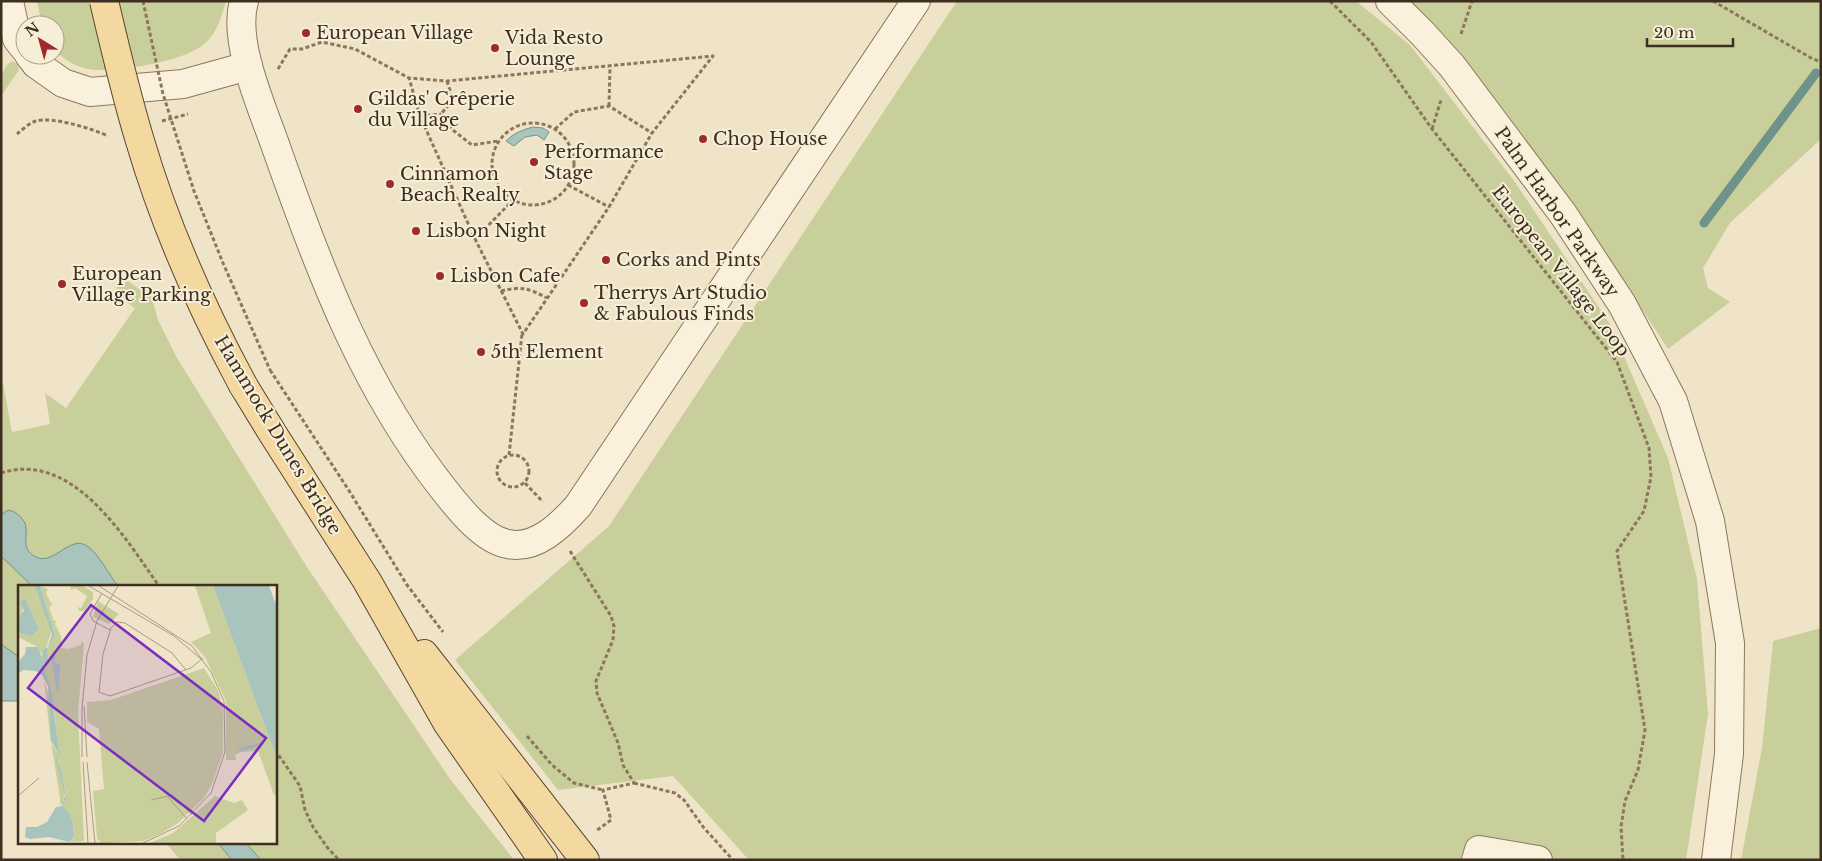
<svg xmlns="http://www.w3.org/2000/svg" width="1822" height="861" viewBox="0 0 1822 861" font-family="'Libre Baskerville',serif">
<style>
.green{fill:#c9cf9b}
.water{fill:#a9c4bc;stroke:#6f938a}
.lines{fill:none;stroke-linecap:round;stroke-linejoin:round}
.stream{stroke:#6f938a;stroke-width:9}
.minor-casing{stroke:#8d765c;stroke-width:30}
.major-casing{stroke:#5b4430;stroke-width:30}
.path{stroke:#8d765c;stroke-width:3;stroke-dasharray:4 2.5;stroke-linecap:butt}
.minor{stroke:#faf1dc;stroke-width:28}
.major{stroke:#f3d9a0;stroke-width:28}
.major-bridge-casing{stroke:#5b4430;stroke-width:30;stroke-linecap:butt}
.path-bridge{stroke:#8d765c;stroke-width:3;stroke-dasharray:4 2.5;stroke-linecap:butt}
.major-bridge{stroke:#f3d9a0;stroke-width:28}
.poi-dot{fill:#9e2a2b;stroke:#f7eed8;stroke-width:2}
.labels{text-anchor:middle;stroke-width:4;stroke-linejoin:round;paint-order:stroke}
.poi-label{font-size:18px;fill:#3d2e20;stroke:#f7eed8;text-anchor:start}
.street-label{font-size:18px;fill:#3d2e20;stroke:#f7eed8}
.inset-river{fill:none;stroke:#a9c4bc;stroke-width:2.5}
.inset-road{fill:none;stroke:#a89b85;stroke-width:1}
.view{fill:#7b2cbf;fill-opacity:0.15;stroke:#7b2cbf;stroke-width:2.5}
.inset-edge{fill:none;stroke:#3d2e20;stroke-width:2.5}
</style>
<rect width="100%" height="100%" fill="#f0e4c8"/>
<g class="green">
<path d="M 37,1 L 226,1 C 221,19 216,37 200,47 C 179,62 122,71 95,70 C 80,69 65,61 55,50 L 55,25 L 42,25 Z"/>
<path d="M 957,1 L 1356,1 L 1410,45 L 1515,182 L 1610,324 L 1668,458 L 1697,579 L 1708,714 L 1686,860 L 749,860 L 673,776 L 558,790 L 455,660 L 609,526 Z"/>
<path d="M 1410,1 L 1821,1 L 1821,139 L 1730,223 L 1703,268 L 1708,288 L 1730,302 L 1668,349 L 1574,205 L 1493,97 L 1434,25 Z"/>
<path d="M 12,61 L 17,64 L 19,70 L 1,96 C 1,82 0,69 12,61 Z"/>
<path d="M 128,281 L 145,293 L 149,288 L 158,320 L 177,358 L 307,567 L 450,779 L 514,860 L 261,860 L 245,842 L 275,842 L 275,586 L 19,586 L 19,657 L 1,644 L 1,382 L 3,383 L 12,432 L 50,424 L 45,393 L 66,408 L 135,308 L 116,295 L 117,286 Z"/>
<path d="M 1821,628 L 1821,860 L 1741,860 L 1762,748 L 1773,641 Z"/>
<path d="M 165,842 L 217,842 L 232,860 L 180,860 Z"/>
</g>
<g class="water">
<path d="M 533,127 L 543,128 L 549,132 L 544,140 L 537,135 L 525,137 L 514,146 L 506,141 C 514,133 522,130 533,127 Z"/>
<path d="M 8,510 C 16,511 26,520 26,528 C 27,540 22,548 34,556 C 53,568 69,534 87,546 C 99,554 109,575 118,586 L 32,586 L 1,556 L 1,515 Z"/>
<path d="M 1,644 L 19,657 L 19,701 L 1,701 Z"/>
<path d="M 217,842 L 245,842 L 261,860 L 232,860 Z"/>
</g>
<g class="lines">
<path class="stream" d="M 1704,223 L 1816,73"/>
<g class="minor-casing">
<g id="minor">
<path d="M 9,1 L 17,39 L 25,49"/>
<path d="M 244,1 C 232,43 263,109 277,150 C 320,272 364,389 445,491 C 460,510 484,540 508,544 C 536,550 561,525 578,506 L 916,1"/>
<path d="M 1390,1 L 1423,34 L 1452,66 L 1563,214 L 1622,304 L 1673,401 L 1710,521 L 1730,643 L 1729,754 L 1716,860"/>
<path d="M 29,55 L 36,64 L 63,83 L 90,92 L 183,84 L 248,66"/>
<path d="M 1476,860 L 1479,850 L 1538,860"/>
</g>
</g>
<g class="major-casing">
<g id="major">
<path d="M 243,385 L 273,434 L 367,581 L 448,724 L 543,860"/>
<path d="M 424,654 L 585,860"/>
</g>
</g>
<g class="path">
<path d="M 1330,1 L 1371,42 L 1432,129 L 1617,362 L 1649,448 L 1651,477 L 1644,511 L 1617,551 L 1645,730 L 1638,770 L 1625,801 L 1621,827 L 1623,860"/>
<path d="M 1713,1 L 1811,58 L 1821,62"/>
<path d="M 1461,34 L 1472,1"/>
<path d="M 278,69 L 290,49 L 302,49 L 322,42 L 355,49 L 409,78 L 447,81 L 713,56 L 652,133 L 609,207 L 523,334 L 475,239 L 420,116 L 409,78"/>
<path d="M 447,81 L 453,100 L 441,114 L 454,131 L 472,145 L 498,141"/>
<path d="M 609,106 L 610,67"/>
<path d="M 420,116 L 441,114"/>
<path d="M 162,121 L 188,114"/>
<circle cx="533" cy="164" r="41"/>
<path d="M 555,129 L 574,112 L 609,106 L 652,133"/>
<path d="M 1432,129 L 1441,100"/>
<path d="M 17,134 C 22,130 29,123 36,121 C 52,116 93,129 108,136"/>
<path d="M 568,185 L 609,207"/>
<path d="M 475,239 L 513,200"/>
<path d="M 501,291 C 522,286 528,288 547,298"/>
<path d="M 270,370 L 348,489 L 407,585 L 443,632"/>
<circle cx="513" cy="471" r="16"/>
<path d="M 509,455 L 522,334"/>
<path d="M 1,473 C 73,450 125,538 159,586"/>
<path d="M 525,483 L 543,502"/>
<path d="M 570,551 L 611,616 L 614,626 L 613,640 L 596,681 L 597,693 L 618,743 L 623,765 L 634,783 L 603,790 L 611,820 L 596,831"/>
<path d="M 527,736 L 552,765 L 574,783 L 603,790"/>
<path d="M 275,750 L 300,786 L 305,810 L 313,827 L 327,847 L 339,860"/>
<path d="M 634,783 L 675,793 L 684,800 L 704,828 L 733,860"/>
</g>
<use href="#minor" class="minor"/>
<use href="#major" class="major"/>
<g class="major-bridge-casing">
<path id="major-bridge" d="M 104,1 C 115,48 126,95 140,141 C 165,226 201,307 243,385"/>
</g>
<path class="path-bridge" d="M 143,1 L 163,94 L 194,191 L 223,263 L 270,370"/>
<use href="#major-bridge" class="major-bridge"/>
</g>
<g class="poi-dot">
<circle cx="306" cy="33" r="5"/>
<circle cx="495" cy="48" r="5"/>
<circle cx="358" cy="109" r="5"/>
<circle cx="703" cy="139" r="5"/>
<circle cx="534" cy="162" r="5"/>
<circle cx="390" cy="184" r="5"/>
<circle cx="416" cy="231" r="5"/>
<circle cx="606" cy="260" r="5"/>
<circle cx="440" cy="276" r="5"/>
<circle cx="62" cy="284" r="5"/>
<circle cx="584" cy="303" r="5"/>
<circle cx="481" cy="352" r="5"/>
</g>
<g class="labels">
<g class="poi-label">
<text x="316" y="39">European Village</text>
<text x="505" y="44">Vida Resto<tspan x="505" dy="21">Lounge</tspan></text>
<text x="368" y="105">Gildas' Crêperie<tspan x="368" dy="21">du Village</tspan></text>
<text x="713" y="145">Chop House</text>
<text x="544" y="158">Performance<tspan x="544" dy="21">Stage</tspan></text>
<text x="400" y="180">Cinnamon<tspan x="400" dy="21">Beach Realty</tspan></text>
<text x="426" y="237">Lisbon Night</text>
<text x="616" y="266">Corks and Pints</text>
<text x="72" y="280">European<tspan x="72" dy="21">Village Parking</tspan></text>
<text x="450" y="282">Lisbon Cafe</text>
<text x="594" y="299">Therrys Art Studio<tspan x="594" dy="21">&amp; Fabulous Finds</tspan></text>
<text x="491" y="358">5th Element</text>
</g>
<g class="street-label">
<text transform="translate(1557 212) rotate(55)" y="6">Palm Harbor Parkway</text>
<text transform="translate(1561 271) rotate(52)" y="6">European Village Loop</text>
<text transform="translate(278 435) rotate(59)" y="6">Hammock Dunes Bridge</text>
</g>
</g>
<g transform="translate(18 585)">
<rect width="259" height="259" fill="#f0e4c8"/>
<path d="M 0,1 L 17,1 L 34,45 L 24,75 L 24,69 L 18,61 L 0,52 L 0,48 L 14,51 L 21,44 L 7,13 L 4,20 L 5,29 L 0,34 ZM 22,1 L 30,4 L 28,8 L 33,18 L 36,17 L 31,23 L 36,36 L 39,35 L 37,39 L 43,51 L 43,57 L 45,58 L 43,63 L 50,64 L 63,60 L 63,56 L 66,59 L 60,128 L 66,256 L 52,257 L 56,252 L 55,239 L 52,228 L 45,222 L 48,209 L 43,184 L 39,173 L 47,207 L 45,218 L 42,220 L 42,213 L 32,151 L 26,95 L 33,116 L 34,159 L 40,169 L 37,129 L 25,80 L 29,77 L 29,65 L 37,50 ZM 52,1 L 65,1 L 75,7 L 75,14 L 66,26 L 61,26 L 60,22 L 63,23 L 69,11 L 57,3 L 53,5 ZM 177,1 L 195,1 L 259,174 L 259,209 L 256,210 L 240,166 L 223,167 L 217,170 L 218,175 L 208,175 L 208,116 L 187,72 L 173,57 L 193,48 ZM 80,16 L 101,29 L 91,39 L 75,32 ZM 186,83 L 201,107 L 205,127 L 205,168 L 194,199 L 186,213 L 159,239 L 144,248 L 126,256 L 83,258 L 79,253 L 75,206 L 86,204 L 81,144 L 69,137 L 69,117 L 93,115 ZM 197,211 L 216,218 L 224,215 L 230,225 L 198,248 L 198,258 L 132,258 L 155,248 Z" fill="#c9cf9b"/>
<path d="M 17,1 L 22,1 L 37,50 L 29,65 L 30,76 L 25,80 L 34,109 L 41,168 L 39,175 L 43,184 L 47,205 L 48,213 L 45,222 L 52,228 L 55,239 L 56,252 L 51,257 L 31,252 L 12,254 L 7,252 L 8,242 L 19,242 L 29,237 L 38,222 L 44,221 L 47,211 L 38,176 L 40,168 L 33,155 L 30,101 L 24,90 L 18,86 L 5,85 L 0,89 L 0,77 L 7,69 L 8,62 L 20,62 L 25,75 L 25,65 L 30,62 L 34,49 ZM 195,1 L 251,1 L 259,22 L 259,174 ZM 7,13 L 21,44 L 14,51 L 0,48 L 0,34 L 6,26 L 2,17 ZM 37,70 L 36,77 L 42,80 L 40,112 L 33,73 Z" fill="#a9c4bc"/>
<path class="inset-river" d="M 221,165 L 243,159"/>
<path class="inset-road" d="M 71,1 L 156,51 L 184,75M 81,1 L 174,61 L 193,87 L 206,116 L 207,167 L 193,208 L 161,241 L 125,258M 84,8 L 72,29 L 75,36 L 92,45M 168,85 L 154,68 L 107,38 L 99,37 L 93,43 L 85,69 L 81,107 L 92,111 L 173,83 L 185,73M 66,121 L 69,172M 64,172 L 64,123 L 69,70 L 79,36 L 100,1M 65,177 L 70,258M 69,177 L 77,258M 0,211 L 21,193M 150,212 L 169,234M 133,215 L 154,210 L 174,230"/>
<path class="view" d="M 73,20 L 248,153 L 186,236 L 10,103 Z"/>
<rect width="259" height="259" class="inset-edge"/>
</g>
<rect width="1822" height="861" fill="none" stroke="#3d2e20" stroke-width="5"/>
<g transform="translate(40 40) rotate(323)"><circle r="24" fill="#f7eed8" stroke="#ada18e"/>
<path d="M0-4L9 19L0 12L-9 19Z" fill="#9e2a2b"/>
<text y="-8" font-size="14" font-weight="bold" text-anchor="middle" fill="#3d2e20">N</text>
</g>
<path d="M1647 38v8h86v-8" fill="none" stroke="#3d2e20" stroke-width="2.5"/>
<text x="1654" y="38" font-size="15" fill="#3d2e20" stroke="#f7eed8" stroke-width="4" paint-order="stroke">20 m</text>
</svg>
